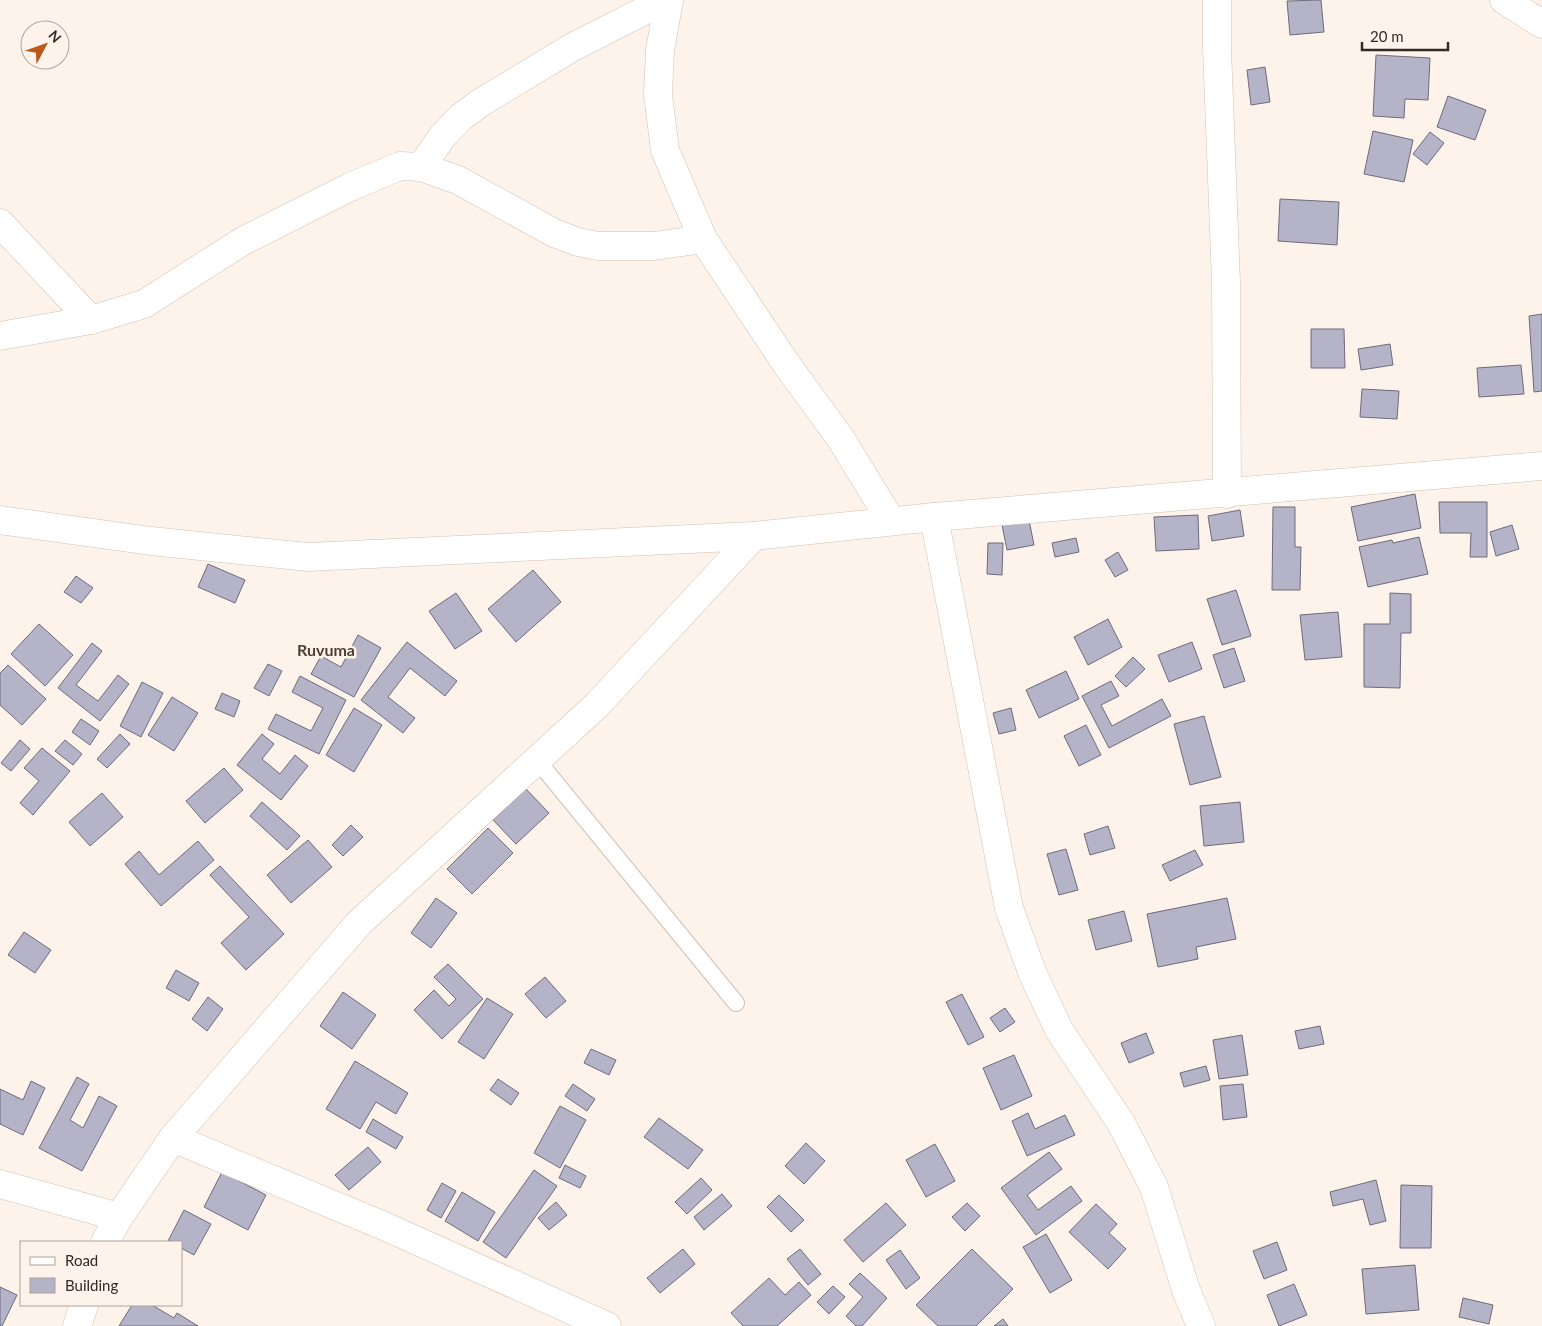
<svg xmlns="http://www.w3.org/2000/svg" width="1542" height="1326" viewBox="0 0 1542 1326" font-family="Lato,sans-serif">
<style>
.building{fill:#b4b3c7;stroke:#6d6b7d}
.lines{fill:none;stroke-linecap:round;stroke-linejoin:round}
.lane-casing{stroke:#d2c0b1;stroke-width:18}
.street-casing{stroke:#d2c0b1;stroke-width:29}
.secondary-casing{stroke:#d2c0b1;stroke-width:29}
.lane{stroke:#fff;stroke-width:16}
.street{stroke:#fff;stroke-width:28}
.secondary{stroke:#fff;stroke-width:28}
.labels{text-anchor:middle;stroke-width:5;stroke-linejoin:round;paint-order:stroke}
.quarter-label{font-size:16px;font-weight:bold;fill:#4d3f33;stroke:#fef3ea}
</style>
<rect width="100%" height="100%" fill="#fef3ea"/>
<g class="building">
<path d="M 1321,0 L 1324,32 L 1290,35 L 1287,1 Z"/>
<path d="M 1376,55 L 1430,58 L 1428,100 L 1405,99 L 1404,118 L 1373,116 Z"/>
<path d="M 1265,67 L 1270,102 L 1251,105 L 1247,70 Z"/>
<path d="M 1448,96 L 1486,110 L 1475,140 L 1437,127 Z"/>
<path d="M 1373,131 L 1413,140 L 1404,182 L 1364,174 Z"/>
<path d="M 1430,132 L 1444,143 L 1427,165 L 1413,154 Z"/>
<path d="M 1280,199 L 1339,202 L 1337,245 L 1278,241 Z"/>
<path d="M 1542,314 L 1542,391 L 1534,392 L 1529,316 Z"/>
<path d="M 1311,329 L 1344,329 L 1345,368 L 1311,368 Z"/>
<path d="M 1390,344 L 1393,365 L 1361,370 L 1358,349 Z"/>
<path d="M 1521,365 L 1524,394 L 1479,397 L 1477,368 Z"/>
<path d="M 1362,389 L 1399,391 L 1397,419 L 1360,417 Z"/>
<path d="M 1415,494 L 1421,528 L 1358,541 L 1351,507 Z"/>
<path d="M 1439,502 L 1487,502 L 1487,557 L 1470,557 L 1471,533 L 1440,533 Z"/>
<path d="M 1273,507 L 1295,507 L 1295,547 L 1301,547 L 1300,590 L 1272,590 Z"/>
<path d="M 1240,510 L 1244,536 L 1212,541 L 1208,516 Z"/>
<path d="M 1198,515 L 1199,549 L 1156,551 L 1154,517 Z"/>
<path d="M 1029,520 L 1034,545 L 1007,550 L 1002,525 Z"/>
<path d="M 1512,525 L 1519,549 L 1496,556 L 1490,532 Z"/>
<path d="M 1419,537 L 1428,574 L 1368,587 L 1359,547 L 1392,540 L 1393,543 Z"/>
<path d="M 1076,538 L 1079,552 L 1055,557 L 1052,543 Z"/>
<path d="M 988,543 L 1003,543 L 1002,575 L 987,574 Z"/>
<path d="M 1118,552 L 1128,570 L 1115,577 L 1105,560 Z"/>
<path d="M 208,564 L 245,580 L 235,603 L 198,587 Z"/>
<path d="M 533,570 L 561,602 L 516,642 L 488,609 Z"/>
<path d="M 76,576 L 93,588 L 81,603 L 64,592 Z"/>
<path d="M 1236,590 L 1251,636 L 1222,645 L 1207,599 Z"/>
<path d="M 456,593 L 482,631 L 455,649 L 429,611 Z"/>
<path d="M 1390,593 L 1411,594 L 1411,633 L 1401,633 L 1400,688 L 1364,687 L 1364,624 L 1390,624 Z"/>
<path d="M 1338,612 L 1342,657 L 1305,660 L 1300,615 Z"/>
<path d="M 1108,619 L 1122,647 L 1088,665 L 1074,637 Z"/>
<path d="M 39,624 L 73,655 L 45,686 L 11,654 Z"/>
<path d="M 358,635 L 381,648 L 354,697 L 311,674 L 321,656 L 341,667 Z"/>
<path d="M 407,642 L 457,681 L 445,696 L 410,668 L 388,697 L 415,718 L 403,733 L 361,700 Z"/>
<path d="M 1192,642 L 1202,669 L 1169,682 L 1158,655 Z"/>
<path d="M 92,643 L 102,651 L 76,685 L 98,701 L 118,675 L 129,684 L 100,721 L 58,688 Z"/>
<path d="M 1234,648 L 1245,681 L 1224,688 L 1213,655 Z"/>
<path d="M 1133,657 L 1145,669 L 1126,687 L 1115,676 Z"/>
<path d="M 268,664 L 282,671 L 269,696 L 254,688 Z"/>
<path d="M 8,665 L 46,699 L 22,725 L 0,705 L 0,673 Z"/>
<path d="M 1066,671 L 1079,699 L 1039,718 L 1026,690 Z"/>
<path d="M 300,676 L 346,700 L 319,754 L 268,729 L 276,714 L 311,731 L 323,708 L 292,692 Z"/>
<path d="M 1111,681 L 1119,696 L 1101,705 L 1112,726 L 1162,699 L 1171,716 L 1109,748 L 1082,696 Z"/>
<path d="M 142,682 L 163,693 L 141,737 L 120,726 Z"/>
<path d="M 222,693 L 240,701 L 234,717 L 215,709 Z"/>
<path d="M 172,697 L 198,713 L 174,751 L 148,735 Z"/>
<path d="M 354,708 L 382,725 L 354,772 L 326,755 Z"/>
<path d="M 1011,708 L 1016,730 L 999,734 L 993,713 Z"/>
<path d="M 1204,716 L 1221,777 L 1190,785 L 1174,724 Z"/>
<path d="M 81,719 L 99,731 L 90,745 L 72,732 Z"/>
<path d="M 1086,725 L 1101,755 L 1079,766 L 1064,736 Z"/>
<path d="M 120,734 L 130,744 L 107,768 L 97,759 Z"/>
<path d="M 262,734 L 274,744 L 262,759 L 280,774 L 295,755 L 308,766 L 281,800 L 237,765 Z"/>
<path d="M 20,740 L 30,749 L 11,771 L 1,763 Z"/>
<path d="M 65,740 L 82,754 L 73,765 L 55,751 Z"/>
<path d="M 42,748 L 70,771 L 33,815 L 20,803 L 39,781 L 24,768 Z"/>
<path d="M 224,768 L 243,790 L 205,823 L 186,801 Z"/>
<path d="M 526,789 L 549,813 L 516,844 L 493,820 Z"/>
<path d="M 102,793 L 123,817 L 90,846 L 69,822 Z"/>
<path d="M 262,802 L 300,836 L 287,850 L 250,816 Z"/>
<path d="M 1240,802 L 1244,842 L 1204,846 L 1200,806 Z"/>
<path d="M 351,825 L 363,837 L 343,856 L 332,845 Z"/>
<path d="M 1108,826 L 1115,848 L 1090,855 L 1084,834 Z"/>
<path d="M 488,828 L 513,853 L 472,894 L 447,869 Z"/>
<path d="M 308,840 L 332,867 L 291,903 L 267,875 Z"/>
<path d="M 198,841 L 214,860 L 161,906 L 125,864 L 139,851 L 159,875 Z"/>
<path d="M 1066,849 L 1078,890 L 1059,895 L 1047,854 Z"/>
<path d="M 1195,850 L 1203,865 L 1170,881 L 1162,865 Z"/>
<path d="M 220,866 L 284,934 L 246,970 L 221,943 L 249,917 L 210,875 Z"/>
<path d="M 436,898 L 457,913 L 431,948 L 411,933 Z"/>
<path d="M 1227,898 L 1236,939 L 1196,947 L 1198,959 L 1158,967 L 1147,914 Z"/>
<path d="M 1124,911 L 1132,941 L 1096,950 L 1088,920 Z"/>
<path d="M 24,932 L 51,950 L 35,973 L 8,955 Z"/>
<path d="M 448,964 L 483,999 L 442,1039 L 414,1010 L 434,990 L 449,1006 L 456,999 L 434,977 Z"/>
<path d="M 176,970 L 199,983 L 189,1001 L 166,988 Z"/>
<path d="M 545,977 L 566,1001 L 546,1018 L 525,994 Z"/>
<path d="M 343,992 L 376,1015 L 352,1049 L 320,1026 Z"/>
<path d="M 962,994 L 984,1037 L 968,1045 L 946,1002 Z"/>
<path d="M 208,997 L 223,1009 L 207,1031 L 192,1019 Z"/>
<path d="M 487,998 L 513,1014 L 484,1059 L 458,1042 Z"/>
<path d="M 1005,1008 L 1015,1022 L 1000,1032 L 990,1018 Z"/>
<path d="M 1320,1026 L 1324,1044 L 1299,1049 L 1295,1031 Z"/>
<path d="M 1146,1033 L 1154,1053 L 1129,1063 L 1121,1043 Z"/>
<path d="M 1242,1035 L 1248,1075 L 1219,1079 L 1213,1040 Z"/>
<path d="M 591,1049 L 616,1060 L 609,1075 L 584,1063 Z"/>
<path d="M 1014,1055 L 1032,1096 L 1001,1110 L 983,1068 Z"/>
<path d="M 355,1061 L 408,1093 L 396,1114 L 376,1102 L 360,1129 L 326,1109 Z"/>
<path d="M 1206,1066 L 1210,1080 L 1184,1087 L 1180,1073 Z"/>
<path d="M 77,1077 L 89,1084 L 70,1120 L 83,1128 L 99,1096 L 117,1106 L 82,1171 L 39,1148 Z"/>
<path d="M 498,1079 L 519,1093 L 511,1105 L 490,1090 Z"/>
<path d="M 31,1081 L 45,1088 L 23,1135 L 0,1124 L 0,1089 L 23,1100 Z"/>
<path d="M 573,1084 L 595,1099 L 587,1111 L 565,1096 Z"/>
<path d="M 1243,1084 L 1247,1117 L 1223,1120 L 1220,1086 Z"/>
<path d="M 560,1106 L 586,1120 L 560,1168 L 534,1153 Z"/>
<path d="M 1028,1113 L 1035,1129 L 1065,1115 L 1075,1135 L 1027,1156 L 1012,1121 Z"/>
<path d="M 659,1118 L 703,1150 L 688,1169 L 644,1137 Z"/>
<path d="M 373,1119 L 403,1137 L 396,1149 L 366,1132 Z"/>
<path d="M 806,1143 L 825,1161 L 804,1184 L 785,1166 Z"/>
<path d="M 935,1144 L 955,1181 L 926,1197 L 906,1160 Z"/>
<path d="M 368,1147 L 381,1162 L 349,1190 L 335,1175 Z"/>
<path d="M 1049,1152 L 1062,1169 L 1027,1195 L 1038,1210 L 1071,1186 L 1082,1201 L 1036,1235 L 1001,1188 Z"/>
<path d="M 565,1165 L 586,1176 L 580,1188 L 559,1178 Z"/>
<path d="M 534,1170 L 557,1186 L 506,1258 L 483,1242 Z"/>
<path d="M 222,1172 L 266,1195 L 248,1230 L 204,1207 Z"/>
<path d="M 701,1178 L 712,1190 L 687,1214 L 675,1202 Z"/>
<path d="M 1376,1180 L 1386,1221 L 1370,1225 L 1363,1199 L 1333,1206 L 1330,1192 Z"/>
<path d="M 442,1183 L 456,1191 L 441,1218 L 427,1210 Z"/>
<path d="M 1401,1185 L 1432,1186 L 1431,1248 L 1400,1248 Z"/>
<path d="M 462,1192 L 495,1212 L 478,1241 L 445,1221 Z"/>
<path d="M 722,1194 L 732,1206 L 704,1230 L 694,1217 Z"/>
<path d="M 779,1195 L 804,1220 L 791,1232 L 767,1207 Z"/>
<path d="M 556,1202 L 567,1215 L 549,1230 L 538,1218 Z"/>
<path d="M 886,1203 L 906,1225 L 863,1262 L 844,1240 Z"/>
<path d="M 967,1203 L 980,1216 L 965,1231 L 952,1217 Z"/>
<path d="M 1096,1204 L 1117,1224 L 1109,1233 L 1126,1249 L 1108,1269 L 1069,1232 Z"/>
<path d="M 184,1210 L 211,1224 L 194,1255 L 181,1248 L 181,1242 L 168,1241 Z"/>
<path d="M 1046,1234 L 1072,1280 L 1050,1293 L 1023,1247 Z"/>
<path d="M 1277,1242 L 1287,1270 L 1264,1279 L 1253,1251 Z"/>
<path d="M 683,1249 L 695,1264 L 660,1293 L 647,1278 Z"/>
<path d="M 800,1249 L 821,1274 L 808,1285 L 787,1259 Z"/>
<path d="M 972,1249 L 1013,1289 L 976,1326 L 938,1326 L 916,1305 Z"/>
<path d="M 900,1250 L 920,1278 L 906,1289 L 886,1260 Z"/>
<path d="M 1415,1265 L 1419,1310 L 1366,1314 L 1362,1269 Z"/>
<path d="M 860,1273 L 887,1298 L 862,1326 L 856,1326 L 846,1316 L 863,1297 L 849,1284 Z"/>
<path d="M 769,1278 L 785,1295 L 799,1282 L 811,1295 L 777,1326 L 743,1326 L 731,1313 Z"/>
<path d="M 1294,1284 L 1307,1315 L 1279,1326 L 1267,1295 Z"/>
<path d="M 833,1286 L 845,1297 L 829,1314 L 817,1302 Z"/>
<path d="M 0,1287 L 17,1295 L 2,1326 L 0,1326 Z"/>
<path d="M 1463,1298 L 1493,1305 L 1489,1324 L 1459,1317 Z"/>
<path d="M 132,1305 L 152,1305 L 174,1318 L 177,1313 L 198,1326 L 119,1326 Z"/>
<path d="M 1003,1319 L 1008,1326 L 994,1326 Z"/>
</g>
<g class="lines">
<g class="lane-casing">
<path id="lane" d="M 537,760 L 736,1003"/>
</g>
<g class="street-casing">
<g id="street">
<path d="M 669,0 L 660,50 L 658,95 L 665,150 L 703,239 L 787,365 L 841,439 L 891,521"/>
<path d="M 1217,0 L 1217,48 L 1226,282 L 1227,494"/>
<path d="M 1504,0 L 1542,24"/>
<path d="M 421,167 L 442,137 L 461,117 L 480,103 L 571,48 L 665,0"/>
<path d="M 0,223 L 91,320"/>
<path d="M 0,336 L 91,320 L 144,304 L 243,241 L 350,187 L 400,166 L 421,167 L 458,180 L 554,233 L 578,242 L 598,246 L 654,246 L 703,239"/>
<path d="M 934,517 L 1009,908 L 1032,972 L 1059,1030 L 1121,1123 L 1154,1187 L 1186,1290 L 1201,1326"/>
<path d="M 173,1138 L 384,1226 L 607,1326"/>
<path d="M 0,1184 L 119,1217"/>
<path d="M 105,1242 L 119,1217 L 173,1138 L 359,923 L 596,706 L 754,536"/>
<path d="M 77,1326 L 84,1305"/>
</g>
</g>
<g class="secondary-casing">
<path id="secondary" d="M 0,520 L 151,541 L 308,557 L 754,536 L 934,517 L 1542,466"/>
</g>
<use href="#lane" class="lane"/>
<use href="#street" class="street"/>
<use href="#secondary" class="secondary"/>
</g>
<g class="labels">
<g class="quarter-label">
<text x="326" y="656">Ruvuma</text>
</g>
</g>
<rect x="20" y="1241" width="162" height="65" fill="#fef3ea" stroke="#aca39b"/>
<rect x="30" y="1257" width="25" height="8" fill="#ffffff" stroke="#aca39b"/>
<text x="65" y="1266" font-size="15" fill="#312a25">Road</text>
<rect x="30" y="1278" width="25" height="15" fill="#b4b3c7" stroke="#aca39b"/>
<text x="65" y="1291" font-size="15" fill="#312a25">Building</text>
<g transform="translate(45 45) rotate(49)"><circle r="24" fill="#fef3ea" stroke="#aca39b"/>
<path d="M0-4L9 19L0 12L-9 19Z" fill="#ba5919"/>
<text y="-8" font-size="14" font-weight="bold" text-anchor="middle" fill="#312a25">N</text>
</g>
<path d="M1362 42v8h86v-8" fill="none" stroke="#312a25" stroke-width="2.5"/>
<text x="1370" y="42" font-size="15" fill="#312a25" stroke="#fef3ea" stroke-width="4" paint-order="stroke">20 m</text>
</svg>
